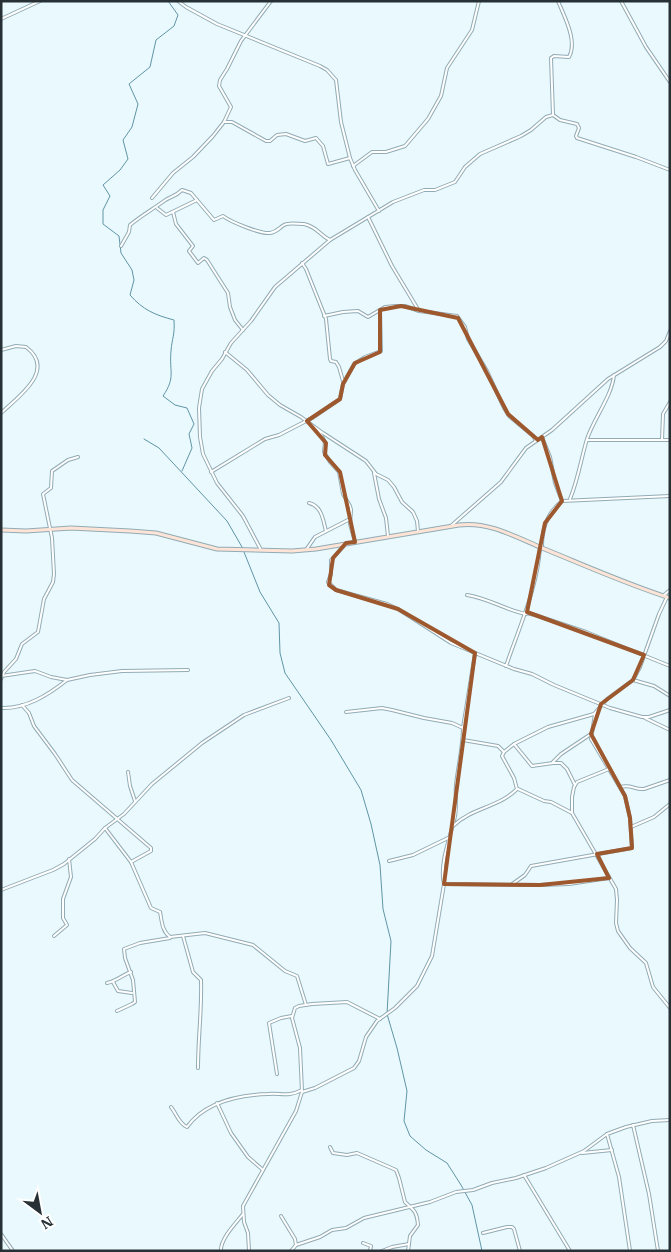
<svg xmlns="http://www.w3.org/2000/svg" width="671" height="1252" viewBox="0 0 671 1252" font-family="'IBM Plex Serif',serif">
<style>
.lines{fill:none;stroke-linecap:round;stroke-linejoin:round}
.stream{stroke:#6095a6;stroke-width:1}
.street-casing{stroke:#92abb4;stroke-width:4}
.secondary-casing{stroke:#92abb4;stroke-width:5}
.street{stroke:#fff;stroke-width:2}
.secondary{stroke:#fee4d6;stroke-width:3}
.marked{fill:none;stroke:#9e582e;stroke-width:4;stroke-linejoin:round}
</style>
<rect width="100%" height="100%" fill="#e9f9fe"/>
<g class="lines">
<g class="stream">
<path d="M 168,1 L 178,15 L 174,26 L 156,40 L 150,67 L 129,84 L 138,104 L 132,127 L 123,140 L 128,159 L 120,170 L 103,185 L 110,196 L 103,210 L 103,224 L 119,236 L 121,253 L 132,270 L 134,280 L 130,295 C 143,310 155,315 174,320 C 175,335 172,338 171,351 C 169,372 176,377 163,396 L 175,405 L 187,408 L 194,424 L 189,434 L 192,448 L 182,471"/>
<path d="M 144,439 L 159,448 L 227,521 L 242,547 L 260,592 L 279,623 L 280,653 L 285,673 L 331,740 L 361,790 L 371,824 L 380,865 L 383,909 L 391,941 L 387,1014 L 397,1048 L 407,1091 L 404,1121 L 410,1136 L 426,1150 L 447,1163 L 461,1185 L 472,1205 L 482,1251"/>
</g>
<g class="street-casing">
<g id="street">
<path d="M 178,1 L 186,7 L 217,24 L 320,66 L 327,70 L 336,80 L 341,122 L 350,158 L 355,170 L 379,211"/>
<path d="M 621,1 L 646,47 L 670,82"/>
<path d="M 1,19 L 40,1"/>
<path d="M 553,115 L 551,58 L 554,56 L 569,57 C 578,41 564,16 558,1"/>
<path d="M 224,122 L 232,122 L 266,141 L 270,141 L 277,135 L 286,134 L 305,141 L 316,138 L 323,146 L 328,164 L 350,158"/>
<path d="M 353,166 L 372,152 L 386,152 L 405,146 L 428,119 L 441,96 L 447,68 L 472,30 L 479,1"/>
<path d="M 152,198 L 173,173 L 193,157 L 213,136 L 224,122 L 231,107 L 219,86 L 220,80 L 227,69 L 241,41 L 271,1"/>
<path d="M 157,208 L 166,215 L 197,200"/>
<path d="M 173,212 L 176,224 L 193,246 L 189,251 L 198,263 L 204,258 L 207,260 L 228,293 L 230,307 L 235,320 L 243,330"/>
<path d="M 368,217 L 392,266 L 419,311"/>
<path d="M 121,246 L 129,232 L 130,225 C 141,216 153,209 164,201 C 171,196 175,197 182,190 L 191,193 L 214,220 L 223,216 C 231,222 260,234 270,233 C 277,232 279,228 284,225 C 289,222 298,224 304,224 C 318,227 319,235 330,240"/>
<path d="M 302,263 L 306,269 L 326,319 L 330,359 L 331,361 L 336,362 L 339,367 L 343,381"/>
<path d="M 324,316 L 343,312 L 358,311 L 368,317 L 385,307 L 396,306 L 405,306 L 419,311 L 457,316 L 465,327 L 468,339 L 487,371 L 504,408 L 509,416 L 533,436 L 536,441"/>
<path d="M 1,350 L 16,346 L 26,347 C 57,370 18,397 1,413"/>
<path d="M 225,352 L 247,370 L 268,395 L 280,405 L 301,417 L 323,433 L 366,461 L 376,474 L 388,480 L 394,487 L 402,502 L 413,512 L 417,521 L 418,531"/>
<path d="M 319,431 L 325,442 L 324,452 L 330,462 L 339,472 L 343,494 L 350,506 L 351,510 L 350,524 L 355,542"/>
<path d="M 542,437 L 550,457 L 555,483 L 562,501"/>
<path d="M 587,440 L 670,440"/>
<path d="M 662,440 L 663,414 L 670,402"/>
<path d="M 211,472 L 265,439 L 279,435 L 312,418 L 340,399 L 343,384 L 354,364 L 365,357 L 381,351 L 380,310"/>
<path d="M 374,473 L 379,499 L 386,518 L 388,536"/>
<path d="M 570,499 C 578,480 581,459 587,439 C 594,418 612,396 614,375"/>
<path d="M 309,503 C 322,506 323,520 326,531"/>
<path d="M 452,525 L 501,482 L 526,448 L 552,430 L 608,379 L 660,347 L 666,341 L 670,331"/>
<path d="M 344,546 L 331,560 L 331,574 L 328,582 L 336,590 L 387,604 L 398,609 L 451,643 L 514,669 L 532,674 L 554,685 L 610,708 L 642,717 L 649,717 L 670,710"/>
<path d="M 542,546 C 542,529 548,512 562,501 L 670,496"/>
<path d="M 261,550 L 243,516 L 217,483 L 203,454 L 200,437 L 199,408 L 202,389 L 212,371 L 222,359 L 231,343 L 251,321 L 275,287 L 330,240 L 393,202 L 424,190 L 435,190 L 455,182 L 465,167 L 480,154 L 521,136 L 531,130 L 546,117 L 553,115 L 560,120 L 577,124 L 579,128 L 576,136 L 577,138 L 636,157 L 670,170"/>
<path d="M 306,550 L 315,537 L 350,519"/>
<path d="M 467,595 C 488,598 505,610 526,614"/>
<path d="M 664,595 L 670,590"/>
<path d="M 526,613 L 535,615 L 586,632 L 670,666"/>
<path d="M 506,666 C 519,628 538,586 540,547"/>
<path d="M 1,676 L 35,671 L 51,677 L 67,680 L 90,675 L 122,671 L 188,670"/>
<path d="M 1,679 L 4,672 L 16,659 L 22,644 L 38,632 L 44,599 L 53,582 L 54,574 L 52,538 L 43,494 L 51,488 L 52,471 L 68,460 L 78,457"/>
<path d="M 633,680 L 654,686 L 670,696"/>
<path d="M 22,705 L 29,713 L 34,726 L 55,754 L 72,780 L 151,848 L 151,851 L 131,862"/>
<path d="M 1,708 C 26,709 48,695 67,680"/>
<path d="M 346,712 L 382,708 L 392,710 L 424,718 L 452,723 L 463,728"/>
<path d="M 645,718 L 670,730"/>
<path d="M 463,740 L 498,746 L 504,752"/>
<path d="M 514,744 L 532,766 L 553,763 L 561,763 L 567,769 L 575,785"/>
<path d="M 553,762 L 561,754 L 591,734"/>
<path d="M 609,769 L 577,782 L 574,787 L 572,797 L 572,813 L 616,889 L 617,900 L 616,923 L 618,931 L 630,948 L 646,963 L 653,987 L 670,1008"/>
<path d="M 128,772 L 130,786 L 135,801"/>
<path d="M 620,787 C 632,784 634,790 644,789 L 670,780"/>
<path d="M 518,789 L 544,801 L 551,802 L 572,813"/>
<path d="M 453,826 C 473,807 498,808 517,789 L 514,778 L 502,756 L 504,752 L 514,744 L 548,727 L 594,714 L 607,699 L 633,680 L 640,667 L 659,614 L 667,597"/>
<path d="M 631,827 L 654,817 L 670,804"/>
<path d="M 105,828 L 131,862 L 151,908 L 160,912 C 162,922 162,931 170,937 L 205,933 L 253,945 L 285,971 L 297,976 L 306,1005"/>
<path d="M 389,861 L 413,855 L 448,838"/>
<path d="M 445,884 L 540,885 L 569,884 L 609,878"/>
<path d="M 511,885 L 525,875 L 531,866 L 632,848 L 630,818 L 625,796 L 591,739 L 595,714"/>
<path d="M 1,890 L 53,870 L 64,864 L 95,839 L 105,828 L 124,814 L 152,784 L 202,743 L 244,715 L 289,698"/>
<path d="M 54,936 L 67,925 L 63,918 L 63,899 L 71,877 L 69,859"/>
<path d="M 183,936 L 193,972 L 201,980 C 202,1010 198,1038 198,1068"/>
<path d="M 113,982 L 118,991 L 132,993"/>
<path d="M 107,983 C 117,981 122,975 131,972"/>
<path d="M 117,1011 L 132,1004 L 135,1002 L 133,980 L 125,958 L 124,949 L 140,943 L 170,938"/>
<path d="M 277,1074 L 269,1023 L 281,1018 L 292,1016"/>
<path d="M 302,1091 L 300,1048 L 292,1018 L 295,1008 L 299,1006 L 312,1004 L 347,1002 L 380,1019"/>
<path d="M 217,1103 L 231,1133 L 248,1157 L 263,1170"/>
<path d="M 171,1107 C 176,1113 179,1124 187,1127 C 205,1102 238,1095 268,1094 C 281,1093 289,1097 302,1090"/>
<path d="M 633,1125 L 649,1194 L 658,1251"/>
<path d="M 607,1134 L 619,1177 L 630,1251"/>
<path d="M 330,1147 L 333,1153 L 347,1155 L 357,1153 L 396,1170 L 399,1178 L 405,1202 C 414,1210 417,1212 418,1225 L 410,1236 L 408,1251"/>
<path d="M 582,1153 L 612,1150"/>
<path d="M 524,1175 L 570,1251"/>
<path d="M 281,1216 L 295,1239 L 296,1245"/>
<path d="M 483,1233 L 507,1227 L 512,1227 L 514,1229 L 520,1251"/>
<path d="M 1,1234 L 13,1251"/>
<path d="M 363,1243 L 371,1246 L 370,1251"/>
<path d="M 221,1251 C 220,1239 236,1223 243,1214"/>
<path d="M 249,1251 L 248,1233 L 244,1222 L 243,1206 L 296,1111 L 302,1092 L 315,1088 L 354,1068 L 359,1061 L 366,1037 L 377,1021 L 395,1008 L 417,986 L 432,956 L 444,884 C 439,863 451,836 455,816 C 457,806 455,795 456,785 C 458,766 463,747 463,728 L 475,653"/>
<path d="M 291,1251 L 296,1245 L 320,1237 L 332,1230 L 346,1228 L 364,1218 L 430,1202 L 456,1192 L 473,1190 L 492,1183 L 516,1178 L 546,1168 L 584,1151 L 607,1134 L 626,1127 L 652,1121 L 670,1120"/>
<path d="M 382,1251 L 392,1247 L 409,1244"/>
</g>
</g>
<g class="secondary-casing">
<path id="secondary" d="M 1,530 L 26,531 L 71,528 L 130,531 L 156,533 L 217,549 L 292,551 L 316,549 L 459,525 C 488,521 516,537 542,548 C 584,565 626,584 670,598"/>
</g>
<use href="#street" class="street"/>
<use href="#secondary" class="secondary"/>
</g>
<path class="marked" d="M 401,306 L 458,318 L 508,414 L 538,440 L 542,437 L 562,501 L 545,523 L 527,612 L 644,655 L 633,680 L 601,704 L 591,734 L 625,796 L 630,818 L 632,848 L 597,854 L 609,878 L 540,885 L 444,884 L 475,653 L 398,609 L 336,590 L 329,585 L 333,558 L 346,543 L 355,542 L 340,472 L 325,455 L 326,443 L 307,421 L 340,399 L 343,384 L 355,363 L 380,352 L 380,310 Z"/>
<rect width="671" height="1252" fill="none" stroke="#273135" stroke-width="5"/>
<g transform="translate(40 1212) rotate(148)" stroke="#ffffff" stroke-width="4" paint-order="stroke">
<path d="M0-4L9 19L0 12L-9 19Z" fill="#273135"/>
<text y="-8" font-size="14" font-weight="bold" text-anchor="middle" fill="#273135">N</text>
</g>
</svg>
